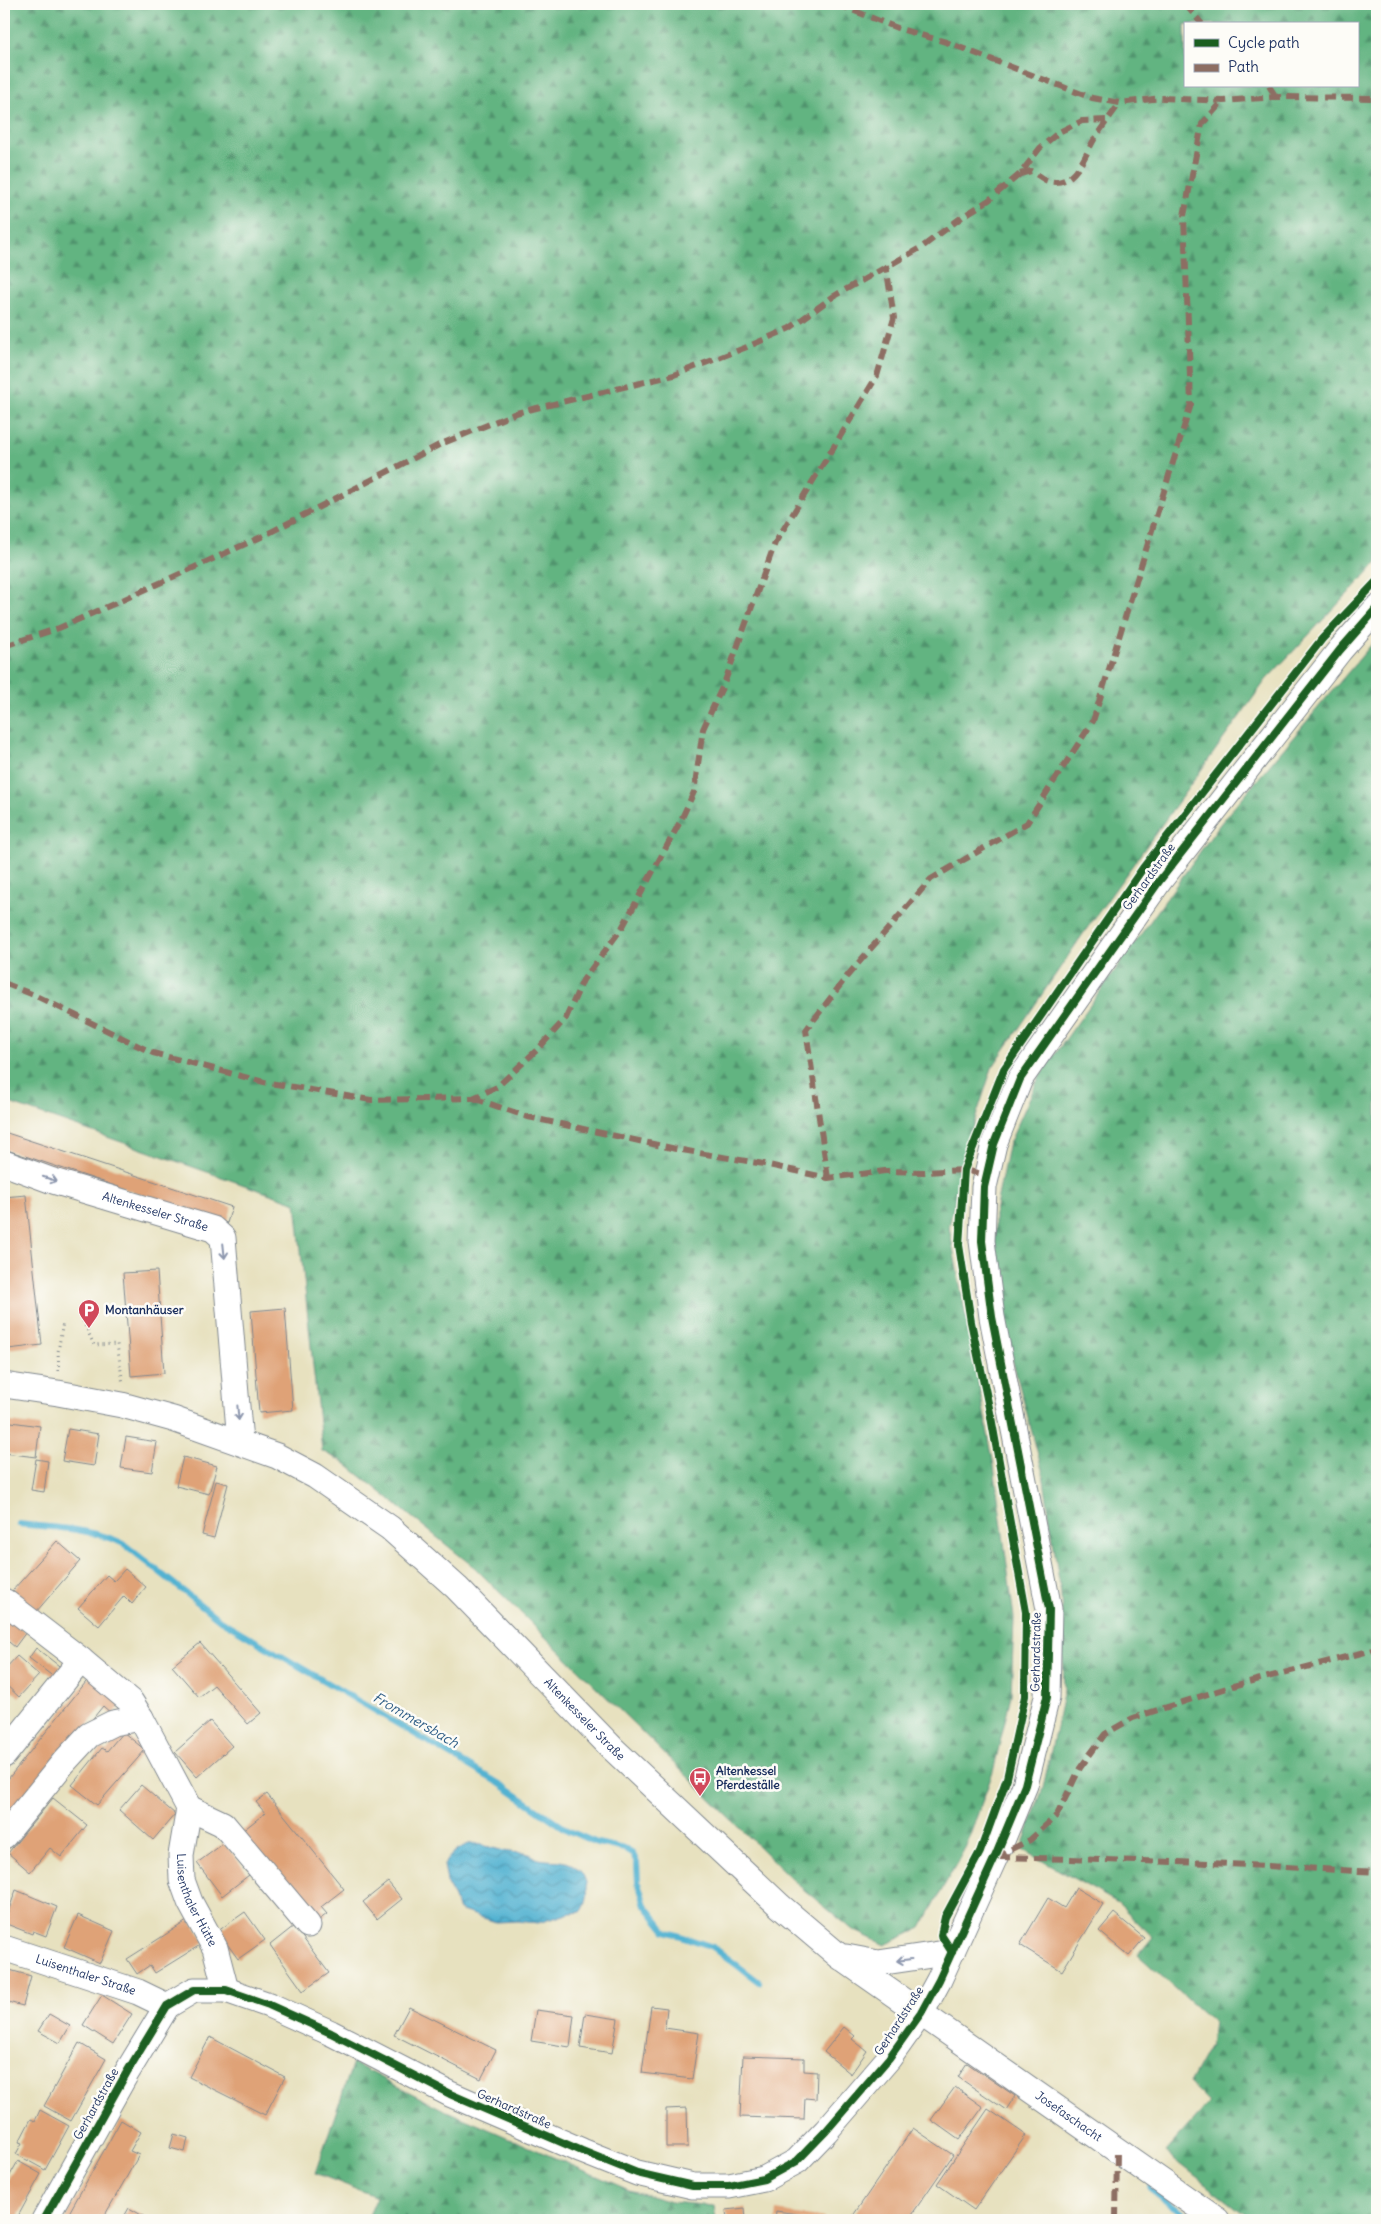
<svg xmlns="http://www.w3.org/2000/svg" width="1381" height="2224" viewBox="0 0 1381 2224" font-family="Delius,sans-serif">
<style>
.forest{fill:url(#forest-firs);stroke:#3e7270;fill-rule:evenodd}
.water{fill:url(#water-waves);stroke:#367098}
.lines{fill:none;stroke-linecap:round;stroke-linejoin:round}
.stream{stroke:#52b2d1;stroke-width:6}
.building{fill:#dfa277}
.minor-casing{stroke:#81888e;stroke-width:27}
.path{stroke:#81888e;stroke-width:3;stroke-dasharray:1 4;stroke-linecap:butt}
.minor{stroke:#fff;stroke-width:25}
.quiet{stroke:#8d6e63;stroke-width:6;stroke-dasharray:12 6;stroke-linecap:butt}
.cycleway-casing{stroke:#fdfcf7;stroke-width:11}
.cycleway{stroke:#1b5e20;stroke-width:8}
.oneway{stroke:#8d97ae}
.labels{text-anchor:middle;stroke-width:5;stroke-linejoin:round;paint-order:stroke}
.street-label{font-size:12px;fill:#1b2f5e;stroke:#fdfcf7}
.poi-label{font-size:12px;font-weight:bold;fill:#1b2f5e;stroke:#fdfcf7;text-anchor:start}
.water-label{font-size:14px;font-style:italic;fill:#2e5d86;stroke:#fdfcf7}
</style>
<defs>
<pattern id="forest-firs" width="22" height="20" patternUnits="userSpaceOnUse" patternTransform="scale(1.25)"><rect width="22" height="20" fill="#62b481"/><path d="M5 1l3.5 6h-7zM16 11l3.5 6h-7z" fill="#50936d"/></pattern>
<pattern id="water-waves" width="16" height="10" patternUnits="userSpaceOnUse" patternTransform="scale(1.25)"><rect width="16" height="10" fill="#52b2d1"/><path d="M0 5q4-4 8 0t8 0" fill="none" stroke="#4391ad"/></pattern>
</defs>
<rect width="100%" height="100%" fill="#fdfcf7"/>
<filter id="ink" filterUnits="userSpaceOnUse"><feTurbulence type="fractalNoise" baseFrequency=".02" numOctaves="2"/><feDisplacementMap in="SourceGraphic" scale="10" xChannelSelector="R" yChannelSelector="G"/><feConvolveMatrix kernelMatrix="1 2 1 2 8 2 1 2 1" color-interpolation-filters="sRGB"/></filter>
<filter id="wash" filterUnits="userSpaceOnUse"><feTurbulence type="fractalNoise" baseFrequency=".0096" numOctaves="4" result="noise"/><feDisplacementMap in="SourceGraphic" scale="20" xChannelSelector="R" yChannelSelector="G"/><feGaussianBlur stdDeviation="1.12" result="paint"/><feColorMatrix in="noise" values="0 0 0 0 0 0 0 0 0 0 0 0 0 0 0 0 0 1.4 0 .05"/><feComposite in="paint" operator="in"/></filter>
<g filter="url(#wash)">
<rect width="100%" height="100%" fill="#e7e1bf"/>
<g class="forest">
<path d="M 4,4 L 1377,4 L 1377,563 L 1266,680 L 1083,934 L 992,1068 L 966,1147 L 949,1227 L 994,1466 L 1014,1618 L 1011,1695 L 993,1772 L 966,1846 L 921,1928 L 885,1945 L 853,1930 L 797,1884 L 474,1567 L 342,1461 L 322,1451 L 296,1203 L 4,1101 ZM 1185,24 L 1357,24 L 1357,86 L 1185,86 Z"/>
<path d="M 1377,638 L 1377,2220 L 1252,2220 L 1165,2152 L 1209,2103 L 1189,2083 L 1210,2045 L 1213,2022 L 1138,1955 L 1153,1937 L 1118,1903 L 1021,1849 L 1043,1788 L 1064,1690 L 1061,1594 L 1043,1473 L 1006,1336 L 995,1254 L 995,1212 L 1008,1146 L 1040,1075 L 1220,824 Z"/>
<path d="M 353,2063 L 442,2109 L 629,2190 L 671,2202 L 714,2206 L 716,2220 L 367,2220 L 377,2197 L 315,2173 Z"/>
</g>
<path class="water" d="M 472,1843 C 485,1845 497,1850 510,1852 C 516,1853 523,1852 529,1854 C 533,1855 535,1858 539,1859 C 552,1862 564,1858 576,1867 C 589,1877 591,1900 581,1912 L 570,1913 L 538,1923 L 517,1921 L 496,1922 L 459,1910 L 447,1882 L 444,1864 C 452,1853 459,1847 472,1843 Z"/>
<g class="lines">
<g class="stream">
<path d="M 19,1524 C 54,1528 92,1528 124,1544 L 220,1620 L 500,1784 L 569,1831 L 597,1843 L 625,1849 L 633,1854 L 637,1863 L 638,1882 L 645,1905 L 666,1931 L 713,1947 L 759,1982"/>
<path d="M 1150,2188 L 1192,2220"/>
</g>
</g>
<g id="blocks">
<g class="building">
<path d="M 4,1132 L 232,1207 L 227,1223 L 4,1149 Z"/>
<path d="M 26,1195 L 42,1345 L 8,1349 L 4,1312 L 4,1197 Z"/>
<path d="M 157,1271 L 164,1373 L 131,1376 L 123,1273 Z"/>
<path d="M 285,1308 L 293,1410 L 259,1413 L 251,1311 Z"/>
<path d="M 4,1421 L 40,1426 L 36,1457 L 4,1453 Z"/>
<path d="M 68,1429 L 99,1434 L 94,1466 L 62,1461 Z"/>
<path d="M 126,1437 L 157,1442 L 152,1472 L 121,1468 Z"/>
<path d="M 183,1457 L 217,1466 L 209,1494 L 176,1486 Z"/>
<path d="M 36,1459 L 48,1461 L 44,1492 L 31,1490 Z"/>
<path d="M 216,1481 L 228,1484 L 214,1538 L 202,1535 Z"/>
<path d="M 57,1541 L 80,1561 L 36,1612 L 12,1591 Z"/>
<path d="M 125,1569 L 146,1587 L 132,1604 L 124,1596 L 99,1626 L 78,1608 L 107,1575 L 114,1581 Z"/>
<path d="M 4,1614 L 26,1632 L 15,1647 L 4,1638 Z"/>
<path d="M 200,1643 L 261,1713 L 248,1724 L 214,1685 L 199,1697 L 172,1666 Z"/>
<path d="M 36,1648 L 63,1669 L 55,1678 L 29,1658 Z"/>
<path d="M 17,1656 L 39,1675 L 19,1697 L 4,1683 L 4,1670 Z"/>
<path d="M 90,1677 L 123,1703 L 113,1715 L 103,1706 L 4,1828 L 4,1784 Z"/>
<path d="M 210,1721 L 232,1746 L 197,1777 L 175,1752 Z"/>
<path d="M 123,1732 L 145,1750 L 97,1805 L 72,1785 L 102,1748 L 107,1751 Z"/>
<path d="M 141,1785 L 175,1814 L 153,1840 L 119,1810 Z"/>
<path d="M 267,1794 L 344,1889 L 321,1907 L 327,1914 L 315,1923 L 241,1832 L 265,1813 L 256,1802 Z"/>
<path d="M 53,1798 L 87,1825 L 61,1857 L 50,1848 L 30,1872 L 8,1853 Z"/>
<path d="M 224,1843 L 249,1875 L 222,1896 L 197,1863 Z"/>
<path d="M 388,1882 L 402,1899 L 377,1919 L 363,1902 Z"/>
<path d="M 1076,1888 L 1103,1904 L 1062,1971 L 1020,1945 L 1048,1898 L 1064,1908 Z"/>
<path d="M 16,1890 L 57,1907 L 46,1936 L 33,1931 L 32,1934 L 4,1923 Z"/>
<path d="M 245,1912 L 265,1940 L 238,1959 L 218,1931 Z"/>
<path d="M 1114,1913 L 1144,1938 L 1129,1956 L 1099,1931 Z"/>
<path d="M 78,1915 L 114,1931 L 100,1963 L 64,1947 Z"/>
<path d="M 190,1919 L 205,1942 L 155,1973 L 150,1965 L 137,1974 L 127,1959 Z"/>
<path d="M 294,1926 L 329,1973 L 303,1991 L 270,1945 Z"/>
<path d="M 6,1969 L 31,1976 L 23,2006 L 4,2001 L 4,1977 Z"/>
<path d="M 102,1995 L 132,2014 L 113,2044 L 83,2025 Z"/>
<path d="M 651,2006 L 667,2008 L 665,2028 L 699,2033 L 692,2079 L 642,2073 Z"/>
<path d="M 409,2007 L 496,2050 L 481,2079 L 394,2035 Z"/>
<path d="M 536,2010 L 574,2015 L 570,2047 L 531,2041 Z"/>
<path d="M 49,2014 L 70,2026 L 60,2043 L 38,2031 Z"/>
<path d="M 585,2014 L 618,2019 L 612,2053 L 580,2048 Z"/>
<path d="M 844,2027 L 855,2036 L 852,2039 L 867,2051 L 851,2074 L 824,2052 Z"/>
<path d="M 210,2037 L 285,2077 L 265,2115 L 189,2077 Z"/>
<path d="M 79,2043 L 106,2059 L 71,2121 L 44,2106 Z"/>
<path d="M 743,2056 L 804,2058 L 804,2071 L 817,2072 L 816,2099 L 805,2098 L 804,2119 L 740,2117 Z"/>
<path d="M 967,2063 L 1015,2096 L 1006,2110 L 958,2077 Z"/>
<path d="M 955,2087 L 983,2107 L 959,2140 L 931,2120 Z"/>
<path d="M 687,2108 L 688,2147 L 666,2147 L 666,2109 Z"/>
<path d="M 988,2109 L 1026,2135 L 974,2210 L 937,2184 Z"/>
<path d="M 40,2110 L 69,2126 L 45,2170 L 16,2154 L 22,2143 L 19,2142 L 31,2119 L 35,2121 Z"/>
<path d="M 121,2120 L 141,2132 L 130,2151 L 139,2155 L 117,2194 L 102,2220 L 65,2220 Z"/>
<path d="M 913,2128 L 953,2155 L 908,2220 L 850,2220 Z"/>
<path d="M 174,2134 L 188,2138 L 185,2152 L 170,2148 Z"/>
<path d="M 18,2161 L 41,2174 L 16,2220 L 4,2220 L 4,2186 Z"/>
<path d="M 129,2208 L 145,2217 L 143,2220 L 122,2220 Z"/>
<path d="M 745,2208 L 746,2220 L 727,2220 L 726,2210 Z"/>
<path d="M 776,2211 L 825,2218 L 824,2220 L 775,2220 Z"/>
</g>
</g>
</g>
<g filter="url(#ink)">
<use href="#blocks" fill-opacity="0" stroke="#81888e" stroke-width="1"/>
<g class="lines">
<g class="minor-casing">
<g id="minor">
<path id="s1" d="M 4,1163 L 50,1180 L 213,1229 L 223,1238 L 240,1442"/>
<path id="s2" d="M 4,1385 L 58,1393 L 122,1405 L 173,1419 L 277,1456 L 315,1476 L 390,1528 L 457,1588 L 612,1748 L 780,1906 L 839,1956 L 1217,2220"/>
<path id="s3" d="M 4,1601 L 81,1660 L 131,1702 L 141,1718 L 189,1808 L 181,1855 L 182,1880 L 190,1902 L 215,1948 L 226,1990"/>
<path d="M 4,1755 L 81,1660"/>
<path d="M 189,1808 L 223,1824 L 308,1925"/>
<path d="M 4,1836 L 64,1762 L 89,1735 L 113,1723 L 141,1718"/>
<path id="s4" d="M 4,1948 L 138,1992 L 167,2006"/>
<path d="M 846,1957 L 878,1963 L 952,1952"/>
<path d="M 44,2220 L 127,2072 L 167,2006 L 194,1990 L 226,1990 L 269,2005 L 331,2033 L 450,2094 L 582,2151 L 637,2173 L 693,2186 L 729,2186 L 764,2179 L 797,2161 L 826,2131 L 889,2058 L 921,2013 L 939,1980 L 995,1857 L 1025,1785 L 1047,1697 L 1049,1609 L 992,1317 L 982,1241 L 984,1187 L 994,1144 L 1020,1079 L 1160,880 L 1340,650 L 1377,608"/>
</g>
</g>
<g class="path">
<path d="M 83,1321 L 94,1345 L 117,1344 L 123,1384"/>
<path d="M 59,1371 L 58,1352 L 63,1322"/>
</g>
<use href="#minor" class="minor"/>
<g class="quiet">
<path d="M 837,4 L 900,29 L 946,42 L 1092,98 L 1120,103 L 1161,98 L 1223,101 L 1276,97 L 1377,98"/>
<path d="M 1185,4 L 1202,24"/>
<path d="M 1269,86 L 1276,97"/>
<path d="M 1020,174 L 1031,171 C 1037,174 1043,180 1048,181 C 1075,188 1084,156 1095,138 C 1103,126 1111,115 1120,103"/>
<path d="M 4,646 L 59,628 L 118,602 L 261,537 L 441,444 L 516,413 L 674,375 L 747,347 L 790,328 L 834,296 L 922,247 L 962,217 L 989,200 L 1020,174 L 1040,148 L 1059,132 L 1082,121 L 1106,120"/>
<path d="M 4,983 L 34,995 L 153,1053 L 264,1082 L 371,1100 L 473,1098 L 497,1087 L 539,1048 L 566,1018 L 583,980 L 622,928 L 680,822 L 694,792 L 703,729 L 725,681 L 775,543 L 877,376 L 894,318 L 886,265"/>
<path d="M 473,1098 L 528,1117 L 676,1149 L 764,1164 L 828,1178 L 885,1171 L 924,1172 L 964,1170 L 987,1175"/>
<path d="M 828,1178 L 806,1030 L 848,975 L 931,879 L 1027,823 L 1093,721 L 1191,404 L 1184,216 L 1202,124 L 1223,101"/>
<path d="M 995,1857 L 1030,1840 L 1057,1815 L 1080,1768 L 1105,1734 L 1133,1718 L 1233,1686 L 1377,1649"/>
<path d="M 998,1857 L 1210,1863 L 1377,1872"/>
<path d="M 1116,2220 L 1117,2150"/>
</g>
<g class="cycleway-casing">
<g id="cycleway">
<path d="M 952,1952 L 941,1935 L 945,1917 L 980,1852 L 1007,1778 L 1025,1696 L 1026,1612 L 991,1417 L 971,1322 L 959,1245 L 964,1170 L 1004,1069 L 1143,868 L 1322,639 L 1377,581"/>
<path d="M 44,2220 L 127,2072 L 167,2006 L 194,1990 L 226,1990 L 269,2005 L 331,2033 L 450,2094 L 582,2151 L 637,2173 L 693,2186 L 729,2186 L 764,2179 L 797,2161 L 826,2131 L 889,2058 L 921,2013 L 939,1980 L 995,1857 L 1025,1785 L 1047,1697 L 1049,1609 L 992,1317 L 982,1241 L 984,1187 L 994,1144 L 1020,1079 L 1160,880 L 1340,650 L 1377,608"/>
</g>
</g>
<use href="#cycleway" class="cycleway"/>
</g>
<defs><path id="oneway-shaft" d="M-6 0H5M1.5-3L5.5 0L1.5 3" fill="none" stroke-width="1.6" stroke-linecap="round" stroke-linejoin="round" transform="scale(1.25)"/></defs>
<g class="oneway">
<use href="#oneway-shaft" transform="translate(50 1179) rotate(18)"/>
<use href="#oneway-shaft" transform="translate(224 1251) rotate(84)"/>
<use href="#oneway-shaft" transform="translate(238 1413) rotate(85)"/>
<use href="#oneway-shaft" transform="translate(904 1960) rotate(173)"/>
</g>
</g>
<defs>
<g id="parking-pin" transform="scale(1.125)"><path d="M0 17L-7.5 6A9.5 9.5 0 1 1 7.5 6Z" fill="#d1495b" stroke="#fdfcf7"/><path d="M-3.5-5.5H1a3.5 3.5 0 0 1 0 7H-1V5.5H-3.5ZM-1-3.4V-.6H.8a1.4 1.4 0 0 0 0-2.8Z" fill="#fff"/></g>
<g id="bus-pin" transform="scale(1.125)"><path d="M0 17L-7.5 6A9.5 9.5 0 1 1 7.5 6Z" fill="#d1495b" stroke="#fdfcf7"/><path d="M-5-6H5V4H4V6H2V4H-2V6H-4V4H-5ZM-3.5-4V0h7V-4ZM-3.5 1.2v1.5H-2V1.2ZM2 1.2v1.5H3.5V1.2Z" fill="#fff"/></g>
</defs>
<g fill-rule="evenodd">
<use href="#parking-pin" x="89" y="1310"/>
<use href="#bus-pin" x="700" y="1778"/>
</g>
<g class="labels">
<g class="street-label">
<text transform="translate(1149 877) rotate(-54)" y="4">Gerhardstraße</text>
<text dy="4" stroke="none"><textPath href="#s1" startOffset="159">Altenkesseler Straße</textPath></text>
<text transform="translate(1036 1652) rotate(-89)" y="4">Gerhardstraße</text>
<text dy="4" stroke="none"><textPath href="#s2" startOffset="690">Altenkesseler Straße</textPath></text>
<text dy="4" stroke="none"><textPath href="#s3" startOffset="379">Luisenthaler Hütte</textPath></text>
<text dy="4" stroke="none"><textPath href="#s4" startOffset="86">Luisenthaler Straße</textPath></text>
<text transform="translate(899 2021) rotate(-57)" y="4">Gerhardstraße</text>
<text transform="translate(96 2104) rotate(-61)" y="4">Gerhardstraße</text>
<text transform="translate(514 2109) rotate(24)" y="4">Gerhardstraße</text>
<text dy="4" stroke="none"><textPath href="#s2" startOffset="1318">Josefaschacht</textPath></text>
</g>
<g class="poi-label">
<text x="105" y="1314">Montanhäuser</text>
<text x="716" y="1775">Altenkessel<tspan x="716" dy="14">Pferdeställe</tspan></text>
</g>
<g class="water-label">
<text transform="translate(416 1720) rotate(30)" y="5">Frommersbach</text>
</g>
</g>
<rect width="1381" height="2224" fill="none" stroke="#fdfcf7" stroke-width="20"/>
<rect x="1184" y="22" width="175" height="65" fill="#fdfcf7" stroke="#a3aaba"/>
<rect x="1194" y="39" width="25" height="8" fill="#1b5e20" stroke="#a3aaba"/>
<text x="1228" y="48" font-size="15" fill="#1b2f5e">Cycle path</text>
<rect x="1194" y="64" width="25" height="8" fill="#8d6e63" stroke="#a3aaba"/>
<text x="1228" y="72" font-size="15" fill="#1b2f5e">Path</text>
</svg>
